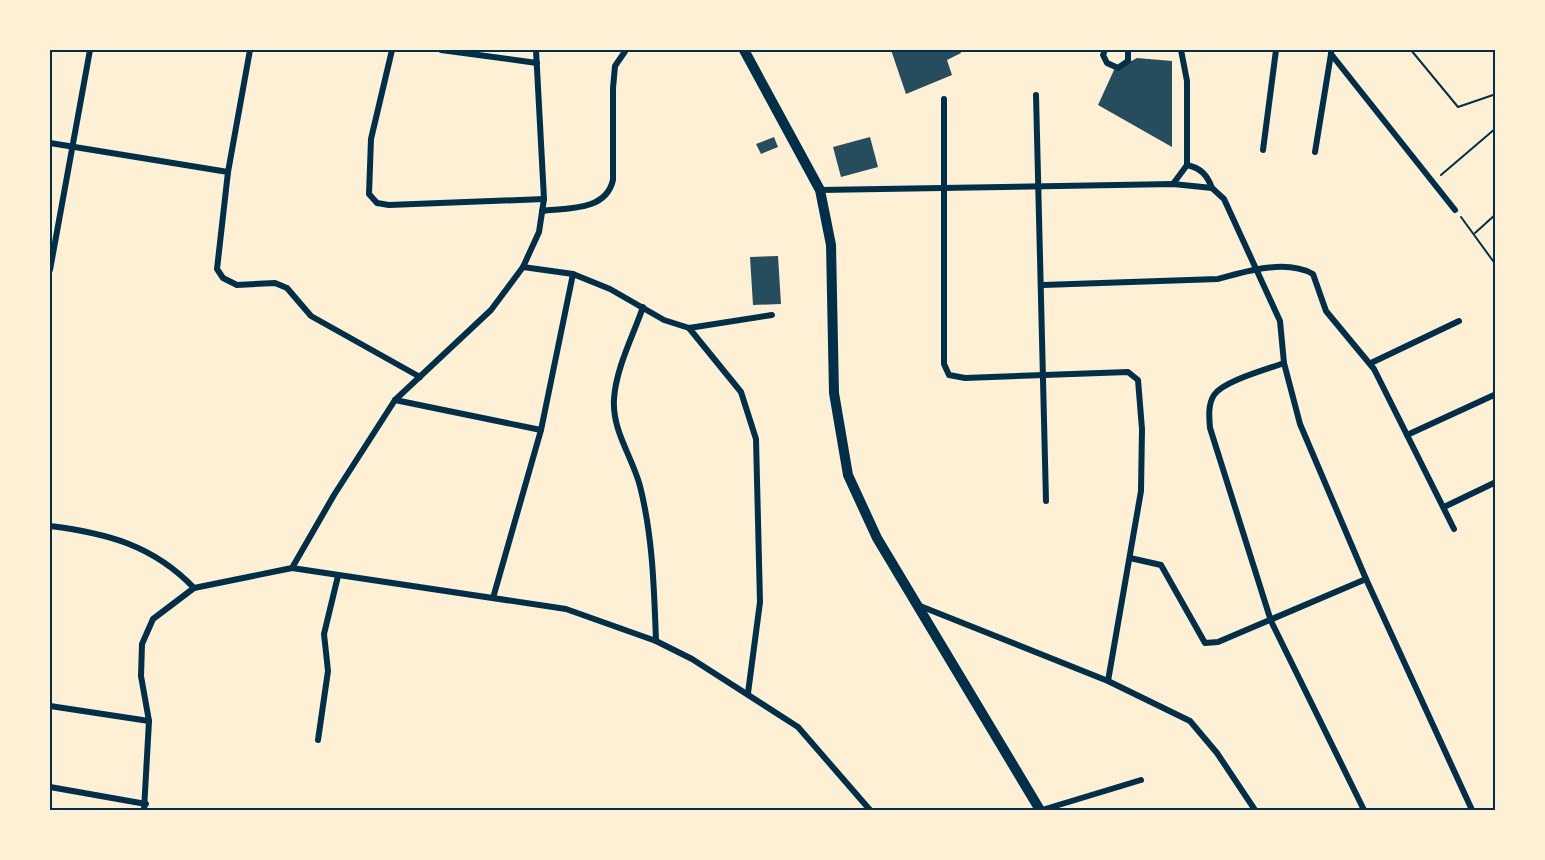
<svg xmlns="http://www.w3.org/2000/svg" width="1545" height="860" viewBox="0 0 1545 860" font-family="'Asap Condensed',sans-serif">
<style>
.building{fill:#264d5e}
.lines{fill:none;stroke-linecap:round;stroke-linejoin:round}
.path{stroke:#003049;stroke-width:2}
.minor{stroke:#003049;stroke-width:6}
.secondary{stroke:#003049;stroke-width:10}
.neatline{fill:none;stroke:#003049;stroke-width:2}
</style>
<rect width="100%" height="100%" fill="#fdf0d5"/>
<g class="building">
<path d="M 891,50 L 960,50 L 961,53 L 947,60 L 952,75 L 906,94 Z"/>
<path d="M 1137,58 L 1172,61 L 1172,147 L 1098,105 L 1114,70 Z"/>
<path d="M 774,137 L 778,147 L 761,154 L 756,144 Z"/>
<path d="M 870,137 L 878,167 L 841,177 L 833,147 Z"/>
<path d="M 778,256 L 781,304 L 753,305 L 750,257 Z"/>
</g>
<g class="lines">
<g class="path">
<path d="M 1411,50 L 1458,107 L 1496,94"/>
<path d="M 1441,175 L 1496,128"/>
<path d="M 1461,217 L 1496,265"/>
<path d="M 1475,233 L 1496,214"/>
</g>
<g class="minor">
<path d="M 250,50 L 228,172 L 217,269 L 223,278 L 237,285 L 275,283 L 287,288 L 311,316 L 420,377"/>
<path d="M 392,50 L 371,139 L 369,194 L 377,203 L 389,205 L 544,199"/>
<path d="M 441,50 L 537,63"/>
<path d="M 1105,50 L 1103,55 L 1107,63 L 1118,68 L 1128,61 L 1128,50"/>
<path d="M 1331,50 L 1331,54 L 1455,210"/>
<path d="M 1036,95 L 1046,501"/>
<path d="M 944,99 L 944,364 L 949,375 L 965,378 L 1128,372 L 1138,380 L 1142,429 L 1141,491 L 1108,681"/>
<path d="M 50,143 L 228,172"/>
<path d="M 1263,150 L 1276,50"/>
<path d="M 1315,152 L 1331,54"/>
<path d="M 1187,165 C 1201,168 1207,175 1212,188"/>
<path d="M 1173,184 L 1187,165 L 1187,81 L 1181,50"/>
<path d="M 820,190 L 1173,184 L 1212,188 L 1224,199 L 1280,321 L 1284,363 L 1300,424 L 1366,579 L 1472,810"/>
<path d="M 542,211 C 568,208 606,211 613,180 L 613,88 L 615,66 L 626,50"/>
<path d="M 523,267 L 573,274 L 610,289 L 664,320 L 689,328 L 772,315"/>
<path d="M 50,270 L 90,50"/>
<path d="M 1043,285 L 1218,279 C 1246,271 1286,259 1313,274 L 1326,311 L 1374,369 L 1454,529"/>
<path d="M 643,307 C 633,336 616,368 614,399 C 612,431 632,456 640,486 C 653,538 654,589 656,641"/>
<path d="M 689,328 L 741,392 L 756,439 L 760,602 L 748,693"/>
<path d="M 1284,363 C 1268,369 1223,381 1214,395 C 1208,404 1209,417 1210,428 L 1271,621 L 1364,810"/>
<path d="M 1371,363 L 1459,321"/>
<path d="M 395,400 L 541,430 L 573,274"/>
<path d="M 1407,435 L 1494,395"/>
<path d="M 1444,507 L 1496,482"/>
<path d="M 50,526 C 106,533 153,545 194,588"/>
<path d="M 1130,558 L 1161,565 L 1205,643 L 1218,642 L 1366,579"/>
<path d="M 292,568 L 566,609 L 656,641 L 692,659 L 798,727 L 870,810"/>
<path d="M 493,598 L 541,430"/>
<path d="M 920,606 L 1108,681 L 1190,721 L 1217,753 L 1255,810"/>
<path d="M 50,706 L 149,721"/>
<path d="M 318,740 L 328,671 L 324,634 L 338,576"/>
<path d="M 50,787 L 146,804"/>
<path d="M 144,810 L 149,721 L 141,676 L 142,644 L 153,619 L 194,588 L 292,568 L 334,495 L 395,400 L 491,310 L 523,267 L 539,232 L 544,199 L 536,50"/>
<path d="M 1042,810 L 1141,780"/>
</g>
<path class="secondary" d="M 744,50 L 820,190 L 831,245 L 834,393 L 848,475 L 877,538 L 1040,810"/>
</g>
<rect width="1545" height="860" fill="none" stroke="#fdf0d5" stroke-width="102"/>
<rect x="51" y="51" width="1443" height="758" class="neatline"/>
</svg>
